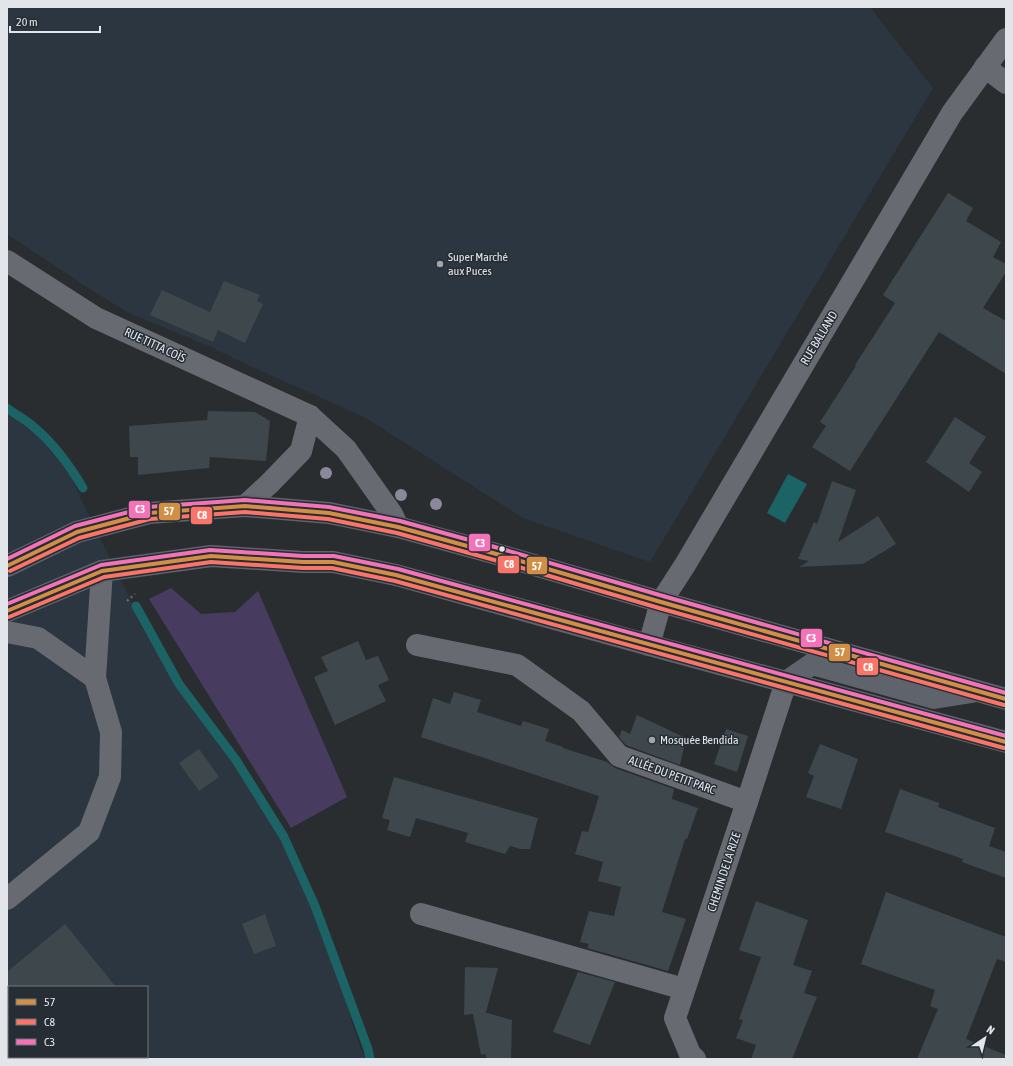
<svg xmlns="http://www.w3.org/2000/svg" width="1013" height="1066" viewBox="0 0 1013 1066" font-family="'Asap Condensed',sans-serif">
<style>
.built{fill:#2b3640;fill-rule:evenodd}
.green{fill:#473c60}
.water{fill:#1b6365}
.lines{fill:none;stroke-linecap:round;stroke-linejoin:round}
.stream{stroke:#1b6365;stroke-width:9}
.building{fill:#3d474c}
.path{stroke:#64676c;stroke-width:2.5;stroke-dasharray:2 3;stroke-linecap:butt}
.minor{stroke:#686a72;stroke-width:22}
.major{stroke:#5f636b;stroke-width:22}
.bus-1-casing{stroke:#262d34;stroke-width:7}
.bus-2-casing{stroke:#262d34;stroke-width:7}
.bus-3-casing{stroke:#262d34;stroke-width:7}
.bus-1{stroke:#d38e46;stroke-width:4}
.bus-2{stroke:#fa7468;stroke-width:4}
.bus-3{stroke:#f473b7;stroke-width:4}
.tree{fill:#8c889c}
.poi-dot{fill:#a2a5aa;stroke:#262d34;stroke-width:1.5}
.bus-dot{fill:#e2e6eb;stroke:#262d34;stroke-width:1.5}
.labels{text-anchor:middle;stroke-width:3;stroke-linejoin:round;paint-order:stroke}
.poi-label{font-size:12px;fill:#e2e6eb;stroke:#262d34;text-anchor:start}
.street-label{font-size:12px;fill:#e2e6eb;stroke:#262d34}
.line-badge{stroke:#262d34;stroke-width:1.5}
.badge-label{font-size:11px;text-anchor:middle;font-weight:bold;fill:#fff}
</style>
<rect width="100%" height="100%" fill="#2a2d30"/>
<g class="built">
<path d="M 7,7 L 872,7 L 873,11 L 933,88 L 650,562 L 523,518 L 366,418 L 237,360 L 211,347 L 129,313 L 96,293 L 7,234 Z"/>
<path d="M 7,407 L 16,413 L 17,419 L 35,431 L 69,470 L 78,493 L 134,607 L 136,617 L 152,645 L 177,687 L 234,763 L 284,845 L 312,906 L 347,1005 L 358,1041 L 365,1059 L 7,1059 ZM 9,987 L 147,987 L 147,1057 L 9,1057 Z"/>
</g>
<path class="green" d="M 171,588 L 201,614 L 235,612 L 258,591 L 347,797 L 291,828 L 149,599 Z"/>
<path class="water" d="M 788,474 L 807,484 L 785,523 L 767,513 Z"/>
<g class="lines">
<g class="stream">
<path d="M 7,408 C 16,415 27,420 35,428 C 55,445 70,466 83,488"/>
<path d="M 136,606 L 179,684 L 236,760 L 284,837 L 315,906 L 368,1049 L 370,1059"/>
</g>
</g>
<g class="building">
<path d="M 948,193 L 973,208 L 966,221 L 1001,242 L 993,257 L 1006,264 L 1006,272 L 983,308 L 1006,321 L 1006,374 L 939,332 L 850,471 L 812,447 L 826,426 L 820,422 L 856,366 L 855,365 L 895,303 L 883,295 Z"/>
<path d="M 224,281 L 260,295 L 257,301 L 263,304 L 245,343 L 218,330 L 213,342 L 150,315 L 162,290 L 210,312 Z"/>
<path d="M 208,411 L 255,412 L 270,421 L 266,461 L 210,457 L 209,468 L 138,475 L 138,457 L 130,457 L 129,426 L 207,420 Z"/>
<path d="M 955,417 L 986,437 L 969,463 L 982,472 L 969,492 L 926,462 Z"/>
<path d="M 832,481 L 856,490 L 838,542 L 878,516 L 896,544 L 863,564 L 799,567 L 809,561 L 798,559 L 814,522 L 817,524 Z"/>
<path d="M 358,641 L 366,660 L 378,656 L 389,680 L 378,685 L 386,701 L 335,725 L 314,677 L 328,671 L 321,657 Z"/>
<path d="M 454,692 L 481,700 L 477,712 L 521,726 L 523,721 L 549,729 L 545,741 L 563,747 L 563,748 L 607,762 L 615,768 L 674,789 L 672,799 L 698,808 L 687,839 L 685,839 L 662,912 L 686,919 L 668,971 L 587,948 L 589,944 L 580,942 L 589,911 L 614,916 L 621,887 L 598,881 L 603,862 L 575,854 L 582,831 L 588,832 L 599,796 L 421,737 L 433,698 L 450,704 Z"/>
<path d="M 637,715 L 686,738 L 680,765 L 626,745 L 619,737 L 622,730 L 630,734 Z"/>
<path d="M 726,729 L 748,736 L 737,772 L 714,764 Z"/>
<path d="M 820,744 L 858,759 L 841,809 L 806,797 L 814,776 L 808,773 Z"/>
<path d="M 199,749 L 219,777 L 199,791 L 179,763 Z"/>
<path d="M 394,777 L 538,818 L 530,849 L 520,849 L 510,846 L 505,854 L 465,842 L 468,833 L 416,818 L 410,837 L 387,830 L 390,820 L 382,818 Z"/>
<path d="M 900,789 L 939,803 L 938,807 L 995,828 L 989,846 L 1006,852 L 1006,878 L 962,862 L 963,859 L 885,832 Z"/>
<path d="M 886,892 L 1006,937 L 1006,962 L 997,959 L 966,1039 L 1006,1055 L 1006,1059 L 917,1059 L 938,1009 L 930,1006 L 935,990 L 861,964 Z"/>
<path d="M 756,901 L 808,920 L 793,965 L 812,971 L 804,993 L 817,997 L 792,1059 L 751,1059 L 756,1045 L 736,1038 L 743,1020 L 739,1019 L 761,957 L 739,950 Z"/>
<path d="M 265,914 L 276,946 L 254,954 L 242,924 Z"/>
<path d="M 65,924 L 116,987 L 7,987 L 7,972 Z"/>
<path d="M 465,967 L 498,968 L 486,1012 L 484,1012 L 512,1020 L 511,1059 L 486,1059 L 486,1054 L 481,1055 L 473,1014 L 464,1015 Z"/>
<path d="M 578,972 L 615,982 L 590,1045 L 553,1032 Z"/>
</g>
<g class="lines">
<path class="path" d="M 127,601 L 135,594"/>
<g class="minor">
<path d="M 985,67 L 1006,83"/>
<path d="M 7,261 L 96,318 L 310,416 L 346,449 L 392,514 L 398,527"/>
<path d="M 245,506 L 269,484 L 301,451 L 310,416"/>
<path d="M 7,632 L 38,638 L 95,678"/>
<path d="M 417,645 L 517,665 L 581,711 L 619,756 L 747,802"/>
<path d="M 649,645 L 661,602 L 685,565 L 952,113 L 1006,39"/>
<path d="M 7,899 L 89,832 L 110,777 L 111,732 L 95,678 L 102,571"/>
<path d="M 421,914 L 684,989"/>
<path d="M 695,1059 L 690,1054 L 675,1018 L 747,802 L 786,682"/>
</g>
<g class="major">
<path d="M 7,566 L 77,532 L 149,513 L 245,506 L 329,513 L 398,527 L 500,555 L 661,602 L 1006,699"/>
<path d="M 7,611 L 102,571 L 211,556 L 303,562 L 333,562 L 396,575 L 649,645 L 786,682 L 1006,742"/>
<path d="M 786,682 L 812,664 L 934,698 L 972,692"/>
</g>
<g class="bus-1-casing">
<g id="bus-1">
<path d="M 7,566 L 77,532 L 149,513 L 245,506 L 329,513 L 398,527 L 500,555 L 661,602 L 1006,699"/>
<path d="M 7,611 L 102,571 L 211,556 L 303,562 L 333,562 L 396,575 L 1006,742"/>
</g>
</g>
<g class="bus-2-casing">
<g id="bus-2">
<path d="M 10,571 L 79,538 L 150,519 L 245,512 L 328,519 L 397,533 L 498,561 L 659,608 L 1004,705"/>
<path d="M 9,617 L 104,577 L 211,562 L 303,568 L 332,568 L 395,581 L 1004,748"/>
</g>
</g>
<g class="bus-3-casing">
<g id="bus-3">
<path d="M 7,559 L 75,526 L 148,507 L 245,500 L 329,507 L 400,521 L 502,549 L 663,596 L 1006,693"/>
<path d="M 7,604 L 101,565 L 210,550 L 303,556 L 334,556 L 398,569 L 1006,736"/>
</g>
</g>
<use href="#bus-1" class="bus-1"/>
<use href="#bus-2" class="bus-2"/>
<use href="#bus-3" class="bus-3"/>
</g>
<g class="tree">
<circle cx="326" cy="473" r="6"/>
<circle cx="401" cy="495" r="6"/>
<circle cx="436" cy="504" r="6"/>
</g>
<g class="poi-dot">
<circle cx="440" cy="264" r="4"/>
<circle cx="652" cy="740" r="4"/>
</g>
<circle class="bus-dot" cx="502" cy="549" r="3.5"/>
<g class="labels">
<g class="poi-label">
<text x="448" y="261">Super Marché<tspan x="448" dy="14">aux Puces</tspan></text>
<text x="660" y="744">Mosquée Bendida</text>
</g>
<g class="street-label">
<text transform="translate(819 338) rotate(-59)" y="4">RUE BALLAND</text>
<text transform="translate(155 345) rotate(25)" y="4">RUE TITTA COÏS</text>
<text transform="translate(672 775) rotate(20)" y="4">ALLÉE DU PETIT PARC</text>
<text transform="translate(724 872) rotate(-72)" y="4">CHEMIN DE LA RIZE</text>
</g>
</g>
<g class="line-badge">
<rect x="128" y="500" width="23" height="19" rx="4" fill="#f473b7"/>
<rect x="158" y="502" width="23" height="19" rx="4" fill="#d38e46"/>
<rect x="190" y="506" width="23" height="19" rx="4" fill="#fa7468"/>
<rect x="468" y="533" width="23" height="19" rx="4" fill="#f473b7"/>
<rect x="497" y="555" width="23" height="19" rx="4" fill="#fa7468"/>
<rect x="526" y="556" width="22" height="19" rx="4" fill="#d38e46"/>
<rect x="800" y="628" width="23" height="20" rx="4" fill="#f473b7"/>
<rect x="828" y="643" width="23" height="19" rx="4" fill="#d38e46"/>
<rect x="856" y="657" width="23" height="19" rx="4" fill="#fa7468"/>
</g>
<g class="badge-label">
<text x="140" y="513">C3</text>
<text x="169" y="515">57</text>
<text x="202" y="519">C8</text>
<text x="480" y="547">C3</text>
<text x="509" y="568">C8</text>
<text x="537" y="570">57</text>
<text x="811" y="642">C3</text>
<text x="840" y="656">57</text>
<text x="868" y="671">C8</text>
</g>
<rect width="1013" height="1066" fill="none" stroke="#e2e6eb" stroke-width="16"/>
<rect x="8" y="986" width="140" height="72" fill="#262d34" stroke="#71777d"/>
<rect x="16" y="999" width="20" height="6" fill="#d38e46" stroke="#71777d"/>
<text x="44" y="1006" font-size="12" fill="#e2e6eb">57</text>
<rect x="16" y="1019" width="20" height="6" fill="#fa7468" stroke="#71777d"/>
<text x="44" y="1026" font-size="12" fill="#e2e6eb">C8</text>
<rect x="16" y="1039" width="20" height="6" fill="#f473b7" stroke="#71777d"/>
<text x="44" y="1046" font-size="12" fill="#e2e6eb">C3</text>
<g transform="translate(985 1038) rotate(35)" stroke="#262d34" stroke-width="3" paint-order="stroke">
<path d="M0-3L7 15L0 10L-7 15Z" fill="#e2e6eb"/>
<text y="-6" font-size="11" font-weight="bold" text-anchor="middle" fill="#e2e6eb">N</text>
</g>
<path d="M10 26v6h90v-6" fill="none" stroke="#e2e6eb" stroke-width="2"/>
<text x="16" y="26" font-size="12" fill="#e2e6eb" stroke="#262d34" stroke-width="3" paint-order="stroke">20 m</text>
</svg>
